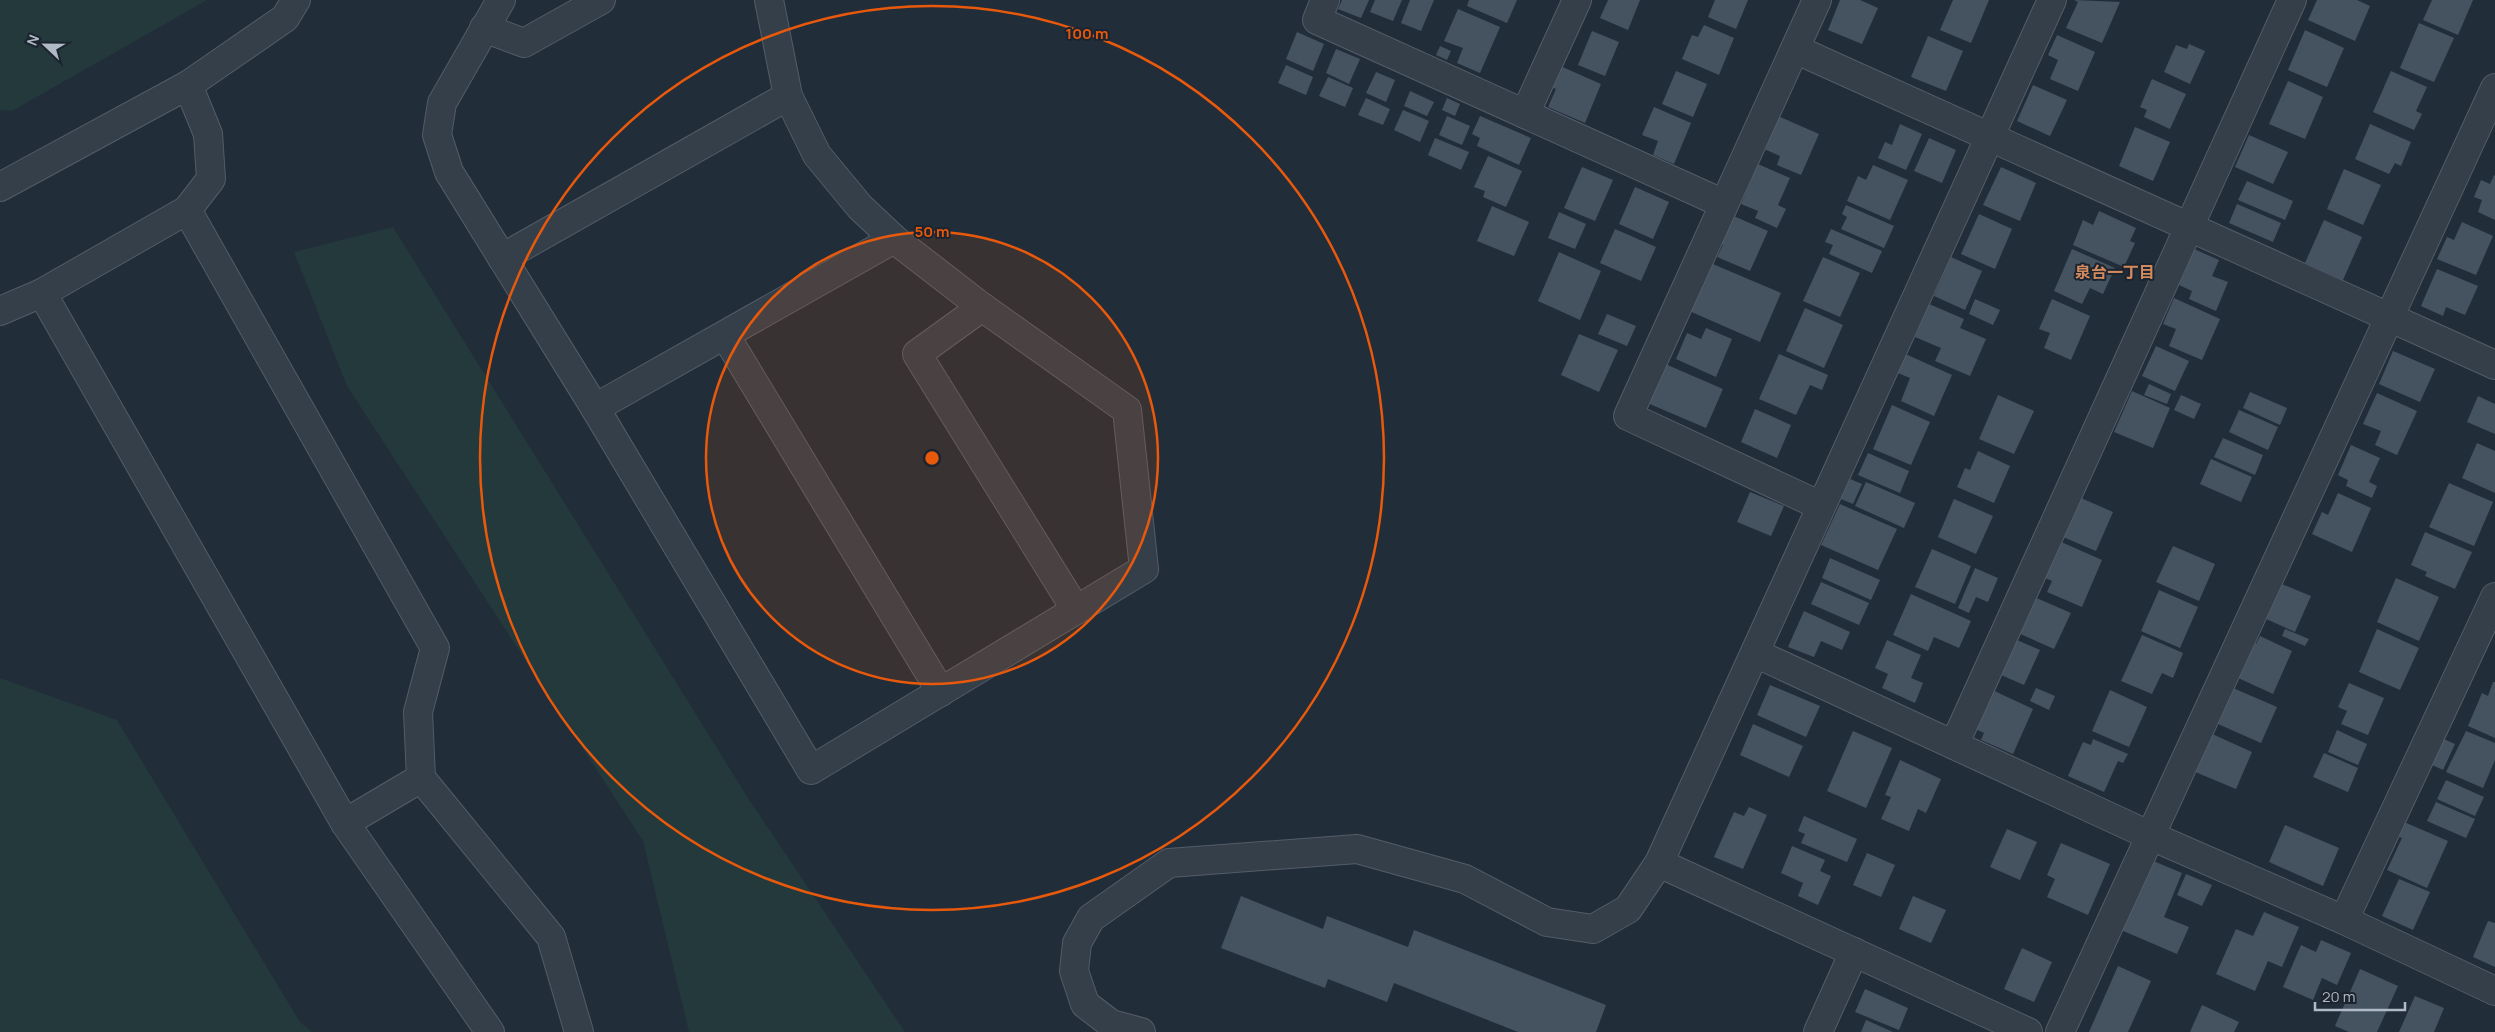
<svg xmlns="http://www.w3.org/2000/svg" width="2495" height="1032" viewBox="0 0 2495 1032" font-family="Manrope,'Noto Sans JP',sans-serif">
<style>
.green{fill:#24393b}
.building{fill:#455361}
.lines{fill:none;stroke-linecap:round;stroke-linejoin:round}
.minor-casing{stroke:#535d68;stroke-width:30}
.tertiary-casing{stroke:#535d68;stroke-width:30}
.minor{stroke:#353f4a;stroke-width:28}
.tertiary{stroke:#353f4a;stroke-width:28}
.ring{fill:none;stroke:#e8590c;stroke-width:2.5}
.labels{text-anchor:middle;stroke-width:4;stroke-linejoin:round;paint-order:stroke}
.neighbourhood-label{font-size:16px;font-weight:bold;fill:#d28a5f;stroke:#1b242f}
.centre{fill:#e8590c;stroke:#1b242f;stroke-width:2.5}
.ring-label{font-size:15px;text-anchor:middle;font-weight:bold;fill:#e8590c;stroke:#1b242f;stroke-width:4;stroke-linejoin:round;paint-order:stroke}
</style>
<rect width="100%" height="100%" fill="#222d3a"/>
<g class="green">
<path d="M 0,0 L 207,0 L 12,111 L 0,110 Z"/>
<path d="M 393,227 L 748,798 L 905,1032 L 689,1032 L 643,841 L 347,386 L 294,252 Z"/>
<path d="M 0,678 L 117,720 L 300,1022 L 312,1032 L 0,1032 Z"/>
</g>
<g class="building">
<path d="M 1342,0 L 1369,0 L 1361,18 L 1338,9 Z"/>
<path d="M 1375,0 L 1402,0 L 1393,21 L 1370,12 Z"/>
<path d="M 1410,0 L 1434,0 L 1421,31 L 1401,23 Z"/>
<path d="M 1469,0 L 1517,0 L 1507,23 L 1467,6 Z"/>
<path d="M 1608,0 L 1640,0 L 1628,30 L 1600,18 Z"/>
<path d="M 1715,0 L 1748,0 L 1736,29 L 1708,17 Z"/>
<path d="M 1840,0 L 1860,0 L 1878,8 L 1862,44 L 1828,30 Z"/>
<path d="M 1953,0 L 1989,0 L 1971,43 L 1940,30 Z"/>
<path d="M 2074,0 L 2120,2 L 2102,43 L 2066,28 L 2078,2 Z"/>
<path d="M 2317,0 L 2357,0 L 2370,6 L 2355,41 L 2308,20 Z"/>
<path d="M 2432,0 L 2473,0 L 2458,35 L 2423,20 Z"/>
<path d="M 1458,9 L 1500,27 L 1480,73 L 1457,63 L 1463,48 L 1444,41 Z"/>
<path d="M 2419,23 L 2454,38 L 2434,82 L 2400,68 Z"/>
<path d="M 1704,25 L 1734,38 L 1719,75 L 1682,59 L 1692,35 L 1698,37 Z"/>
<path d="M 2305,30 L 2344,48 L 2327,87 L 2288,70 Z"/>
<path d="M 1592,31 L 1619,42 L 1605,76 L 1578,65 Z"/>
<path d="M 1297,32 L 1324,44 L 1313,71 L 1286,59 Z"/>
<path d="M 2057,35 L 2095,52 L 2078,91 L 2050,79 L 2058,60 L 2048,55 Z"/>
<path d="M 1928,36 L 1963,51 L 1946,91 L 1911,77 Z"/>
<path d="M 2189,44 L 2205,51 L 2190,84 L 2164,72 L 2176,45 L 2187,49 Z"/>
<path d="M 1440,46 L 1451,51 L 1447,60 L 1436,55 Z"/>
<path d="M 1336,49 L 1360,59 L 1349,84 L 1326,73 Z"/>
<path d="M 1286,65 L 1313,77 L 1306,95 L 1278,83 Z"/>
<path d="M 1558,65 L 1601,84 L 1585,123 L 1548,107 L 1556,89 L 1549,86 Z"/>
<path d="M 1676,71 L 1707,84 L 1693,117 L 1662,104 Z"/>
<path d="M 2391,71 L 2427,87 L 2416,111 L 2422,114 L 2414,130 L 2373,112 Z"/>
<path d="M 1376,72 L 1395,80 L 1386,102 L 1366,93 Z"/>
<path d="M 1328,77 L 1353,88 L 1345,107 L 1319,96 Z"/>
<path d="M 2152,79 L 2186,94 L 2170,129 L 2144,117 L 2147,110 L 2140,107 Z"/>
<path d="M 2288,81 L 2323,97 L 2305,139 L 2269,124 Z"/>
<path d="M 2033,85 L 2067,100 L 2050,136 L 2017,121 Z"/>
<path d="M 1410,91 L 1434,102 L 1427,116 L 1404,106 Z"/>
<path d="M 1366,98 L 1390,109 L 1383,125 L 1358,115 Z"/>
<path d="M 1447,98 L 1460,104 L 1455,116 L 1442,110 Z"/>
<path d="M 1654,107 L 1691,123 L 1674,164 L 1653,155 L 1658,141 L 1642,135 Z"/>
<path d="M 1403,110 L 1429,121 L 1420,142 L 1394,130 Z"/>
<path d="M 1447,116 L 1470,126 L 1462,145 L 1439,135 Z"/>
<path d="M 1480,116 L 1531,138 L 1519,165 L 1477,146 L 1480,138 L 1472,134 Z"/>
<path d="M 1778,116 L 1819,134 L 1801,175 L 1777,165 L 1780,156 L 1764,149 Z"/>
<path d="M 1900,124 L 1922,134 L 1906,170 L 1878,158 L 1885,142 L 1892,145 Z"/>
<path d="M 2370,124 L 2411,142 L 2401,166 L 2395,163 L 2389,174 L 2355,159 Z"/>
<path d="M 2135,127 L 2170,142 L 2153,181 L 2119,166 Z"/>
<path d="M 2249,135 L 2288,152 L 2273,184 L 2235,167 Z"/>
<path d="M 1435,138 L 1469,152 L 1461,170 L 1428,155 Z"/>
<path d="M 1929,138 L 1956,150 L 1942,183 L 1914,171 Z"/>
<path d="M 1488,156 L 1522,171 L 1506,207 L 1483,197 L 1485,191 L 1474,187 Z"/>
<path d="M 1758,164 L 1790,178 L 1778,205 L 1786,209 L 1777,228 L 1755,218 L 1758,211 L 1741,204 Z"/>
<path d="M 1873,165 L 1908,180 L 1890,220 L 1847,201 L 1858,176 L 1866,180 Z"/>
<path d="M 1582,167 L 1613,180 L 1595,221 L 1564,208 Z"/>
<path d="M 2001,167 L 2036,183 L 2020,221 L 1983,205 Z"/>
<path d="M 2344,169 L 2381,185 L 2363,225 L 2327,209 Z"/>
<path d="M 2494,175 L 2495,176 L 2495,220 L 2478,212 L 2482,200 L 2474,197 L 2481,180 L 2490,184 Z"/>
<path d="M 2247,181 L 2293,201 L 2285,220 L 2238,200 Z"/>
<path d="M 1635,187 L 1669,202 L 1653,239 L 1619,224 Z"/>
<path d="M 2237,204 L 2281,223 L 2273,242 L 2229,223 Z"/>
<path d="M 1846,205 L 1894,226 L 1884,248 L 1841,229 L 1847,217 L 1842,214 Z"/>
<path d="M 1492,206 L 1529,222 L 1514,256 L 1477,241 Z"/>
<path d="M 2099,211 L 2136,228 L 2130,241 L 2135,243 L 2124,267 L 2073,245 L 2083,220 L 2093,225 Z"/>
<path d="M 1559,212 L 1586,224 L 1575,249 L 1548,238 Z"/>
<path d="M 1729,214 L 1768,231 L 1750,271 L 1717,257 L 1723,245 L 1717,242 Z"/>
<path d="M 1979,214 L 2012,229 L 1995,269 L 1961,254 Z"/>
<path d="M 2324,220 L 2362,237 L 2343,280 L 2305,263 Z"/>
<path d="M 2462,222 L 2493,236 L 2476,275 L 2437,259 L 2447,237 L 2454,240 Z"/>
<path d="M 1615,229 L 1656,247 L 1641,281 L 1600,263 Z"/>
<path d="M 1831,229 L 1882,251 L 1872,273 L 1829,254 L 1833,245 L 1825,242 Z"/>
<path d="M 2072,249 L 2115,268 L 2103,294 L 2090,288 L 2082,304 L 2054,291 Z"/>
<path d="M 2194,249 L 2219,260 L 2212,276 L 2228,282 L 2216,311 L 2189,299 L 2192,291 L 2179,285 Z"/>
<path d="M 1559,252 L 1601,271 L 1580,320 L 1538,301 Z"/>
<path d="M 1823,257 L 1860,273 L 1840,317 L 1803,301 Z"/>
<path d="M 1951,257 L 1982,271 L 1965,310 L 1934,296 Z"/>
<path d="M 1708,262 L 1781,293 L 1760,342 L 1687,310 Z"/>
<path d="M 2437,269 L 2478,286 L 2465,315 L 2446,307 L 2443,316 L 2421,306 Z"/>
<path d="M 2174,298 L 2220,319 L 2202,360 L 2169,346 L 2176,329 L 2163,324 Z"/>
<path d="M 1975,299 L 2000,310 L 1993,325 L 1969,314 Z"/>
<path d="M 2052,299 L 2090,316 L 2071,360 L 2044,348 L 2050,333 L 2039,329 Z"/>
<path d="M 1929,304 L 1964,319 L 1960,328 L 1986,339 L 1970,376 L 1935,361 L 1941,348 L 1915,337 Z"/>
<path d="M 1805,308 L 1843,325 L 1824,368 L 1786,351 Z"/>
<path d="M 1607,314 L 1636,326 L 1627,346 L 1598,334 Z"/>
<path d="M 1706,328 L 1732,339 L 1716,377 L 1676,359 L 1687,333 L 1701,339 Z"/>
<path d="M 1579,334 L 1618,350 L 1599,392 L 1561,375 Z"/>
<path d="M 2156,346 L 2189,361 L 2175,391 L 2142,376 Z"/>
<path d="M 2393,351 L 2435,369 L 2420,402 L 2379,384 Z"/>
<path d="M 1901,352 L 1952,375 L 1934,416 L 1901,401 L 1910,378 L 1893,371 Z"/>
<path d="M 1779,354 L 1828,375 L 1822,390 L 1810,385 L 1796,415 L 1759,399 Z"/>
<path d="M 1663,363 L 1723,389 L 1706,428 L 1645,402 Z"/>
<path d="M 2149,384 L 2171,394 L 2167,404 L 2144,395 Z"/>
<path d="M 2132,391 L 2170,408 L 2153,448 L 2114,432 Z"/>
<path d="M 2250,392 L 2287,408 L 2280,425 L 2243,408 Z"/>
<path d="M 2377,393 L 2417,411 L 2397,455 L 2375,445 L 2381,431 L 2363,424 Z"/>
<path d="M 1998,395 L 2034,411 L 2014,454 L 1979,439 Z"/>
<path d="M 2181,395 L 2201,404 L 2194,419 L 2174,410 Z"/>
<path d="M 2478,396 L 2495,404 L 2495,434 L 2467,422 Z"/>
<path d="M 1892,405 L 1930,422 L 1911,465 L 1873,449 Z"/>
<path d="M 1755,409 L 1791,425 L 1777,458 L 1741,442 Z"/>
<path d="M 2239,410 L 2278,427 L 2268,450 L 2229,432 Z"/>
<path d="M 2223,438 L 2263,455 L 2255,475 L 2214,457 Z"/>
<path d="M 2477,443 L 2495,451 L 2495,493 L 2462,478 Z"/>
<path d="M 2351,445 L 2380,458 L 2369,482 L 2377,486 L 2372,498 L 2346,486 L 2348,480 L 2338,475 Z"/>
<path d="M 1978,451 L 2010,466 L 1994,503 L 1957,487 L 1965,468 L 1970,470 Z"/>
<path d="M 1868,453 L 1909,471 L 1900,493 L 1858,475 Z"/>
<path d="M 2211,459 L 2252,477 L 2241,502 L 2200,484 Z"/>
<path d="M 1843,476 L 1862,484 L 1853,504 L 1834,496 Z"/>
<path d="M 1866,482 L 1915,503 L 1904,528 L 1855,506 Z"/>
<path d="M 2449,483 L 2493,502 L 2474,546 L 2429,527 Z"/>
<path d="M 1750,492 L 1784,506 L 1771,536 L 1737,522 Z"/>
<path d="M 2338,493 L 2371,508 L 2352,552 L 2312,534 L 2322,512 L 2328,515 Z"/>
<path d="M 2081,498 L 2113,512 L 2096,551 L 2063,537 Z"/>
<path d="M 1954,499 L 1993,516 L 1976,554 L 1938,537 Z"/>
<path d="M 1840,504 L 1897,529 L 1878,570 L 1821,545 Z"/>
<path d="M 2425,532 L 2472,552 L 2455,589 L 2425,576 L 2427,572 L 2411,565 Z"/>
<path d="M 2059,541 L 2102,560 L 2082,607 L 2047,592 L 2052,581 L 2043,577 Z"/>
<path d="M 2173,546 L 2215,564 L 2199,601 L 2156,582 Z"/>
<path d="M 1932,549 L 1971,566 L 1955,604 L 1915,587 Z"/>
<path d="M 1830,558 L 1880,580 L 1871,600 L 1822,578 Z"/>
<path d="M 1975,568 L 1998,578 L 1988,602 L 1976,597 L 1969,613 L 1958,608 Z"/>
<path d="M 2396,578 L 2439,597 L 2419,641 L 2377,622 Z"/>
<path d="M 1821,582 L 1869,603 L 1859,625 L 1811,604 Z"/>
<path d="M 2279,583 L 2311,596 L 2295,632 L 2264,618 Z"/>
<path d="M 2159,590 L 2198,607 L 2180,648 L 2141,631 Z"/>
<path d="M 1911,594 L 1971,621 L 1959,648 L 1934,637 L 1928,651 L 1893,635 Z"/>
<path d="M 2032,596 L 2071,613 L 2054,649 L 2016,632 Z"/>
<path d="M 1804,611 L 1850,632 L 1842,650 L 1821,641 L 1814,657 L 1788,647 Z"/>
<path d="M 2285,629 L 2309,639 L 2305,646 L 2282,636 Z"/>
<path d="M 2377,629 L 2419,648 L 2400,690 L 2359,672 Z"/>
<path d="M 2142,635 L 2183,653 L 2173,678 L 2162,673 L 2152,694 L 2121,681 Z"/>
<path d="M 2260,636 L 2292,651 L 2273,694 L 2234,676 L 2249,641 L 2256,644 Z"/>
<path d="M 1887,640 L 1921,655 L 1911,678 L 1923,683 L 1915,703 L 1882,688 L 1888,674 L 1875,668 Z"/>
<path d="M 2017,640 L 2040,650 L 2024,685 L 2001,675 Z"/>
<path d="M 2493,682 L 2495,682 L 2495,738 L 2468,726 L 2482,693 L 2488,696 Z"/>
<path d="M 2349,683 L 2384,698 L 2368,735 L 2341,724 L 2347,711 L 2338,707 Z"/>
<path d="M 1770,685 L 1820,706 L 1806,737 L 1757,715 Z"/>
<path d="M 1988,688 L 2033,709 L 2013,754 L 1981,740 L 1984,733 L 1971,727 Z"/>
<path d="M 2036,688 L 2055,696 L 2049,710 L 2030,701 Z"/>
<path d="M 2233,688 L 2277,707 L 2261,743 L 2218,724 Z"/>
<path d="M 2110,690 L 2147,707 L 2129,747 L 2092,731 Z"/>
<path d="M 1753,724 L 1803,746 L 1789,777 L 1740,755 Z"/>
<path d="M 2337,730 L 2367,744 L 2358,765 L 2328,752 Z"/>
<path d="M 1853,731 L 1892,748 L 1866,808 L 1827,791 Z"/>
<path d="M 2466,731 L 2495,743 L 2495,760 L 2483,788 L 2446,772 Z"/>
<path d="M 2210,733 L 2252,752 L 2236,789 L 2193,771 Z"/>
<path d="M 2439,737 L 2455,744 L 2443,770 L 2428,763 Z"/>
<path d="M 2093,739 L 2128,754 L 2123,763 L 2118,761 L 2104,792 L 2068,776 L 2083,742 L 2091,745 Z"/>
<path d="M 2324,753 L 2358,768 L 2348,792 L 2313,777 Z"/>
<path d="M 1900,760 L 1941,779 L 1926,813 L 1918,809 L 1909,831 L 1881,819 L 1891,797 L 1885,795 Z"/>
<path d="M 2446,780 L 2484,797 L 2475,816 L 2437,799 Z"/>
<path d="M 2436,802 L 2475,819 L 2466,838 L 2427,821 Z"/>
<path d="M 1749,807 L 1767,815 L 1743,869 L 1714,857 L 1734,812 L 1744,816 Z"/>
<path d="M 1804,816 L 1857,839 L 1847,862 L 1801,843 L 1805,834 L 1798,831 Z"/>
<path d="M 2404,822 L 2448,841 L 2427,888 L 2387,870 L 2402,838 L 2398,836 Z"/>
<path d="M 2285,825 L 2339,848 L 2323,886 L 2269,862 Z"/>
<path d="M 2007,829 L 2037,842 L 2020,880 L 1990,867 Z"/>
<path d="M 2061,843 L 2110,864 L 2088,915 L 2047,897 L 2055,879 L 2047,875 Z"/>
<path d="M 1792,846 L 1825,860 L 1820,871 L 1831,876 L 1818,905 L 1798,896 L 1803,883 L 1781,873 Z"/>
<path d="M 1867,853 L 1895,865 L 1881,897 L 1853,885 Z"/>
<path d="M 2151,860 L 2182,873 L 2164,917 L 2189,927 L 2177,954 L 2121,930 Z"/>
<path d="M 2186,874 L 2212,885 L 2202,906 L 2177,895 Z"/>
<path d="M 2399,879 L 2430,892 L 2413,930 L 2382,916 Z"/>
<path d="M 1241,896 L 1323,929 L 1327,916 L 1408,947 L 1414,930 L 1606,1005 L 1596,1032 L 1518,1032 L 1394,983 L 1387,1002 L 1328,979 L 1325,988 L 1221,948 Z"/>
<path d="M 1913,896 L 1946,910 L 1931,943 L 1899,929 Z"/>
<path d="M 2264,912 L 2299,927 L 2282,967 L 2268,961 L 2255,991 L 2216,974 L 2236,929 L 2253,936 Z"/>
<path d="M 2488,921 L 2495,923 L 2495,967 L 2473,957 Z"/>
<path d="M 2321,940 L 2351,953 L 2337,985 L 2322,978 L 2313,1000 L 2283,987 L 2301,945 L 2316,952 Z"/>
<path d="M 2022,948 L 2052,962 L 2034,1002 L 2004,989 Z"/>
<path d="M 2118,966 L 2151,981 L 2128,1032 L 2089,1032 Z"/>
<path d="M 2360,969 L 2398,986 L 2377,1032 L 2349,1032 L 2335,1026 Z"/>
<path d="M 1865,989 L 1908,1008 L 1899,1030 L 1855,1012 Z"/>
<path d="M 2415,996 L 2444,1008 L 2434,1032 L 2399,1032 Z"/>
<path d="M 2202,1005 L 2239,1022 L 2234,1032 L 2190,1032 Z"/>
<path d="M 1866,1020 L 1893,1032 L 1861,1032 Z"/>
</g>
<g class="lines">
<g class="minor-casing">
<g id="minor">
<path d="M 501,0 L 442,103 L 437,135 L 449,172 L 595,408 L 811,770 L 1144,569 L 1127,410 L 982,307 L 894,239 L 860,207 L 817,155 L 788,96 L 769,0"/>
<path d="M 1325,0 L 1317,20 L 1724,204"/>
<path d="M 1817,0 L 1628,416 L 1821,506"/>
<path d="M 484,28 L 524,43 L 601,0"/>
<path d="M 1795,49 L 2495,365"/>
<path d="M 188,85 L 208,134 L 211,179 L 187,210 L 435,648 L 418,712 L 421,778 L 551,937 L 579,1032"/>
<path d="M 1525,114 L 1577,0"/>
<path d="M 502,258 L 788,96"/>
<path d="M 42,293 L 345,823 L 490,1032"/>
<path d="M 982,307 L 917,354 L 1076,610"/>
<path d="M 0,311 L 42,293 L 187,210"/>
<path d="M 725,335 L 941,692"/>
<path d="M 595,408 L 894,239"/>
<path d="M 1755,653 L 2151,836 L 2344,920 L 2495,991"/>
<path d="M 1954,745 L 2292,0"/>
<path d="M 345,823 L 421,778"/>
<path d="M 1659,863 L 2028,1032"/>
<path d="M 2344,920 L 2495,597"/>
<path d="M 1141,1032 L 1111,1024 L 1085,1004 L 1074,971 L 1077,943 L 1091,918 L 1169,863 L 1357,849 L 1465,879 L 1547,922 L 1593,929 L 1628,909 L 1659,863 L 2052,0"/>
<path d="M 1818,1032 L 1854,952"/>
<path d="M 2060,1032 L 2495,88"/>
</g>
</g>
<g class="tertiary-casing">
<path id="tertiary" d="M 0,187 L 188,85 L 285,18 L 296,0"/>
</g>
<use href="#minor" class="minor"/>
<use href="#tertiary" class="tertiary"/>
</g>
<circle cx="932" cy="458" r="226" fill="#e8590c" fill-opacity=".12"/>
<g class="ring">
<circle cx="932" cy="458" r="226"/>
<circle cx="932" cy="458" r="452"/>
</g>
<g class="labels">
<g class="neighbourhood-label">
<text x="2115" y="278">泉台一丁目</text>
</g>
</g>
<circle cx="932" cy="458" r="8" class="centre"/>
<g class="ring-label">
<text x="1087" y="39">100 m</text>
<text x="932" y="237">50 m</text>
</g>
<g transform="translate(45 45) rotate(292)" stroke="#1b242f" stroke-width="4" paint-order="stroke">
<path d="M0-4L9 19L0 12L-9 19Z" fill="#b0bac6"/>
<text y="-8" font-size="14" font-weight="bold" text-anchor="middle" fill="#b0bac6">N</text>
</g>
<path d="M2315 1002v8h90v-8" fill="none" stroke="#b0bac6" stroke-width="2.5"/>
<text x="2322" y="1002" font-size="15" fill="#b0bac6" stroke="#1b242f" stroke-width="4" paint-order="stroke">20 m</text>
</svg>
